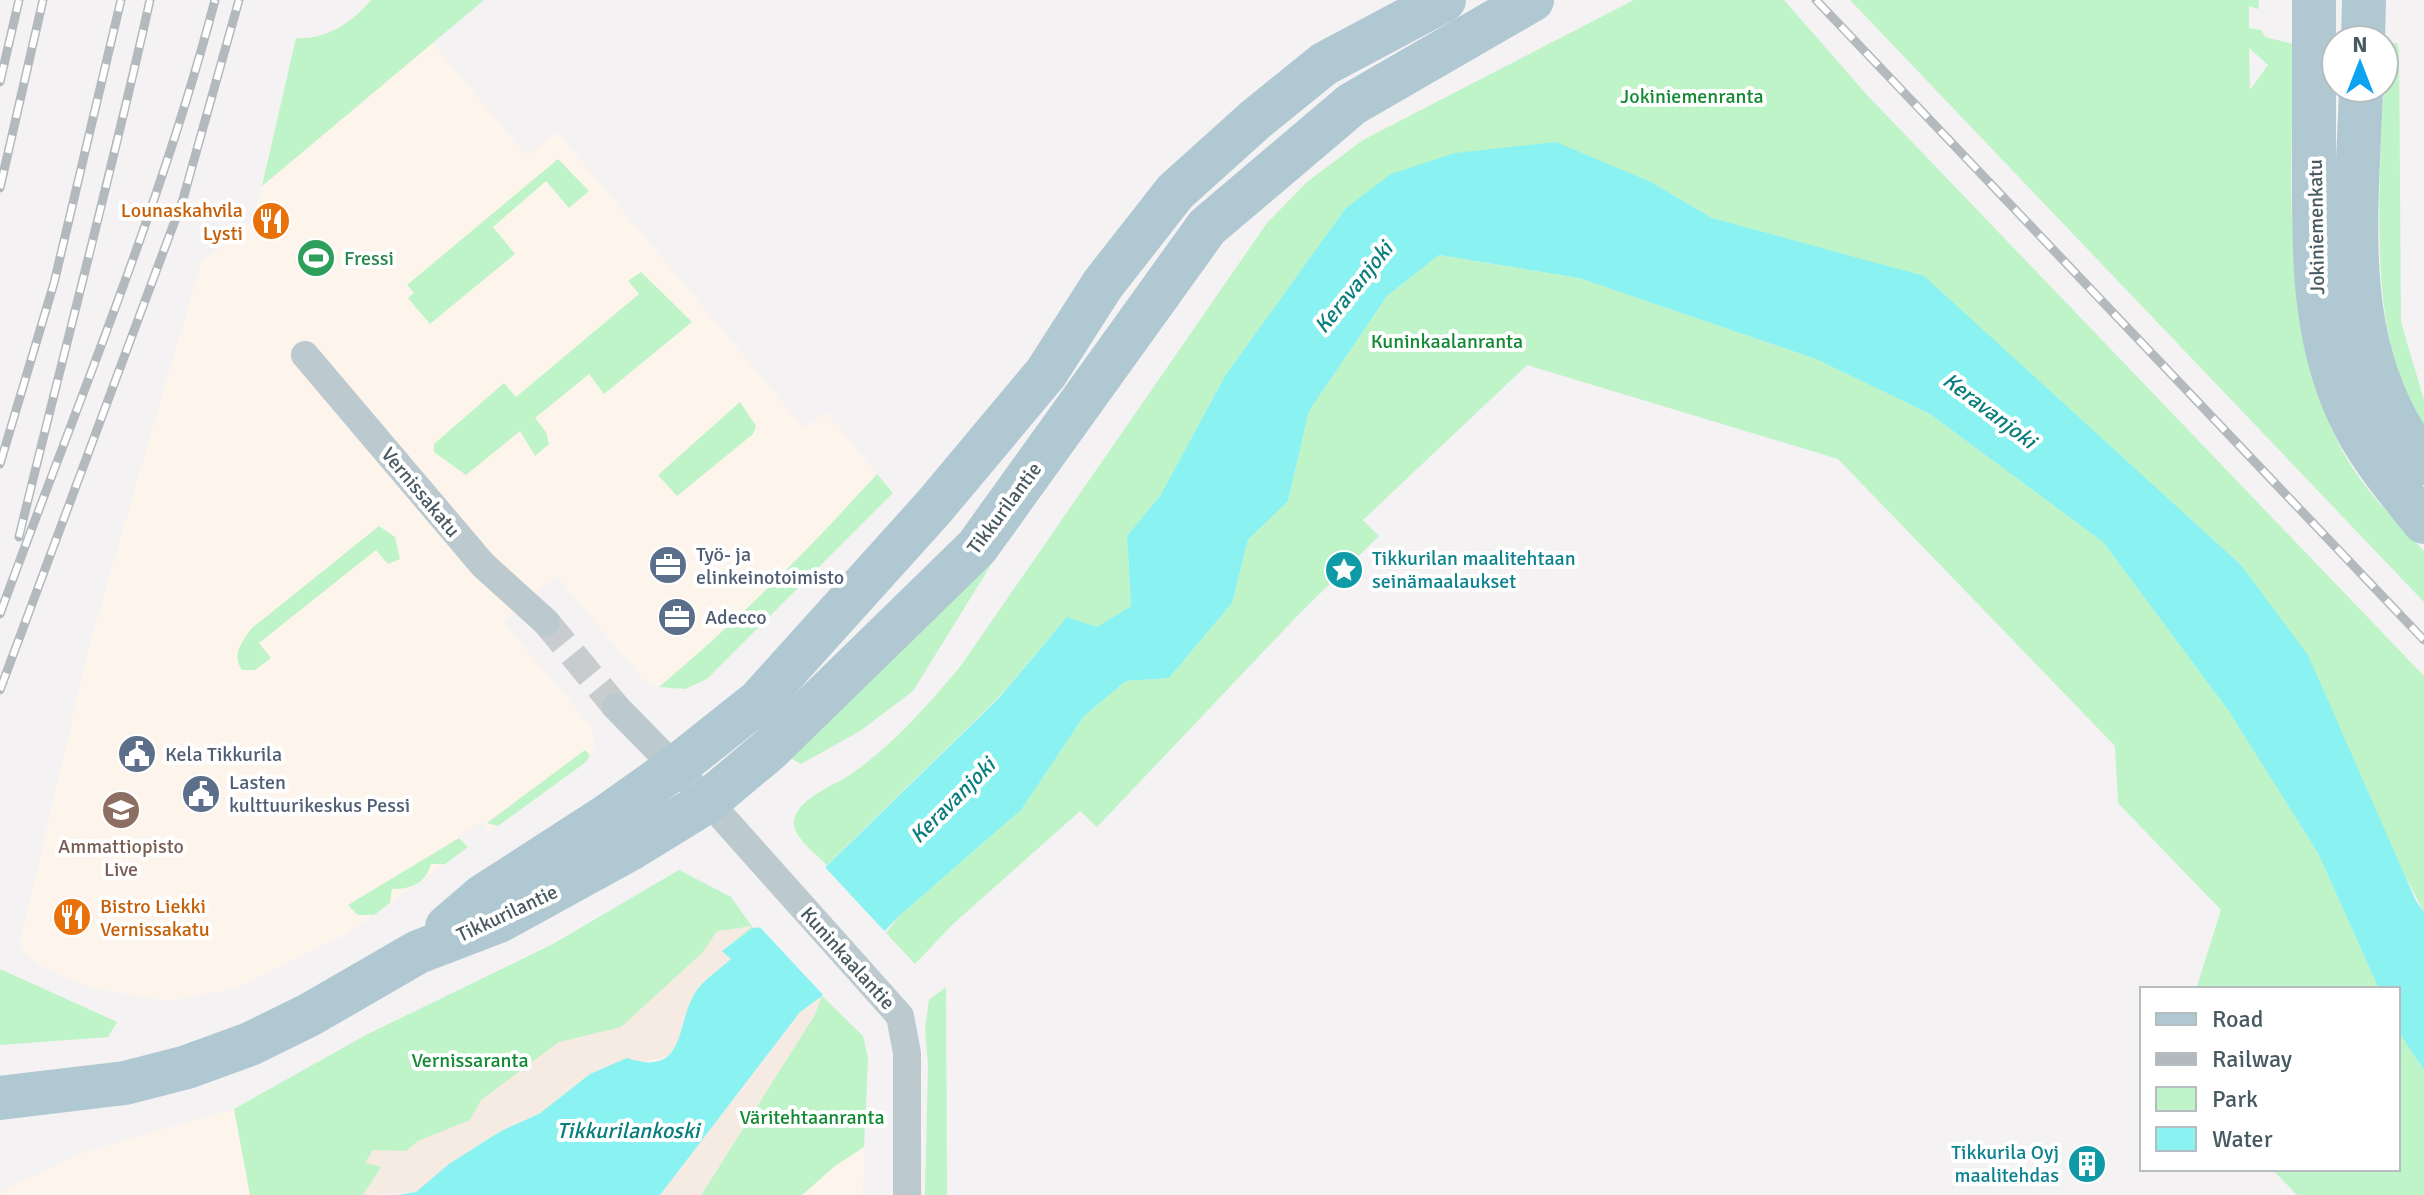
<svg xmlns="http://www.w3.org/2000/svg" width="2424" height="1195" viewBox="0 0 2424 1195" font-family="Signika,sans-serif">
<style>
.commercial{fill:#fdf5ec}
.green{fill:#bff3c8;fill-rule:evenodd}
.sand{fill:#f5ebe3}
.water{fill:#8af2f1}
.pier{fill:#f4f2f2}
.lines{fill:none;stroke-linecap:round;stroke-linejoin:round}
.minor-tunnel{stroke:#c9ccce;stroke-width:28;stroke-dasharray:28 14;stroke-linecap:butt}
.minor{stroke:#bccacf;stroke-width:28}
.primary{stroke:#b0c8d2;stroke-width:44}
.rail-casing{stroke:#b3b9bc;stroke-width:9}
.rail{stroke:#fff;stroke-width:6;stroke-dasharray:18;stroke-linecap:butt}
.labels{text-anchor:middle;stroke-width:8;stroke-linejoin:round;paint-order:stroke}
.park-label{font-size:20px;fill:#128933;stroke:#fff}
.food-label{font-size:20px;fill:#c56008;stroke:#fff;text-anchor:end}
.street-label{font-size:20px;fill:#485a61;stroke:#fff}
.leisure-label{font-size:20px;fill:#27864d;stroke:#fff;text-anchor:start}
.service-label{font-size:20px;fill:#4e5e75;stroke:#fff;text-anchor:start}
.culture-label{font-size:20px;fill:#0d838f;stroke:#fff;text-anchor:start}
.education-label{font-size:20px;fill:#785e54;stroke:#fff}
.water-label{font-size:22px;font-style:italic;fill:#087e7d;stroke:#fff}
</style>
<rect width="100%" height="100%" fill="#f4f2f2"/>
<g class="commercial">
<path d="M 433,43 L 527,156 L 557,132 L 804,428 L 826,412 L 893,493 L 707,679 L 685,689 L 659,687 L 642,678 L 557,576 L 503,622 L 591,726 L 595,744 L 592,752 L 586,762 L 489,832 L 481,821 L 459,837 L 468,847 L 345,935 L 235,989 L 168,1001 L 97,989 L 67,978 L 39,965 L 21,949 L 20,943 L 91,639 L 201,263 L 251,222 L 262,186 Z"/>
<path d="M 234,1109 L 250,1195 L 0,1195 L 6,1189 L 84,1152 Z"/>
<path d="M 864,1147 L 863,1195 L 802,1195 L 835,1166 Z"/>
</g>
<g class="green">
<path d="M 371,0 L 484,0 L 262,186 L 296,38 C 326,40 352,23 371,0 Z"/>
<path d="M 1634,0 L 1784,0 L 1867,95 L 2424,676 L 2424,912 L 2241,565 L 1924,277 L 1712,218 L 1651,182 L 1555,142 L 1345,209 L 1225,376 L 1160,496 L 1127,536 L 1131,606 L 1097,627 L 1067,617 L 999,697 L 827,865 C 817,855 793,837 794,822 C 796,799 833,786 850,775 C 893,745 926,707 960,667 L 1267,223 L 1307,182 L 1363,140 Z"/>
<path d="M 1850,0 L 2259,0 L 2258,9 L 2249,6 L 2249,28 L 2261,30 L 2265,37 L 2293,44 C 2293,180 2277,327 2343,452 C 2363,489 2396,521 2424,551 L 2424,602 ZM 2249,48 L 2268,65 L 2250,90 Z"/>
<path d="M 2384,43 L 2397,43 L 2399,49 L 2401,322 L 2424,400 L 2424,434 C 2359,324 2384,166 2384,43 Z"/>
<path d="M 558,159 L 589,191 L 569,208 L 546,181 L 493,227 L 515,254 L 430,324 L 408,298 L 414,293 L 407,285 Z"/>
<path d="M 1439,255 L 1579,278 L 1816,359 L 1930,414 L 2103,542 L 2228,710 L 2318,853 L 2379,989 L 2196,989 L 2221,910 L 2118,803 L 2115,746 L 1838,459 L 1527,365 L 1363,520 L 1379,536 L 1301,612 L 1097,827 L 1080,811 L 953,924 L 915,964 L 886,933 L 899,916 L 1021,810 L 1084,716 L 1126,681 L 1169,678 L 1232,603 L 1248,540 L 1288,501 L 1309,411 L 1387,296 Z"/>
<path d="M 641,272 L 692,322 L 604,394 L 589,374 L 535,418 L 546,432 L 549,444 L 535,456 L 520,431 L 466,475 L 434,452 L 434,444 L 504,383 L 516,397 L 639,294 L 628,281 Z"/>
<path d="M 740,402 L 756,426 L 753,434 L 677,496 L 658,475 Z"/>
<path d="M 877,474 L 893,493 L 707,679 L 685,689 L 659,687 C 738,621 808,550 877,474 Z"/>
<path d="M 379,526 L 395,537 L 400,559 L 388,564 L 376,550 L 259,643 L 271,658 L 255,670 L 242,670 C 231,655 242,642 251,629 Z"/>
<path d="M 992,563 L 913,691 L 860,731 L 801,764 L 792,759 L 798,743 Z"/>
<path d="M 585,750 L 590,755 L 586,762 L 498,826 L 487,823 Z"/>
<path d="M 459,838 L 468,847 L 445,864 L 431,864 C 425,884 411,889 392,889 L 390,903 L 374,915 L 358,915 L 348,905 Z"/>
<path d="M 679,870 L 731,897 L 753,928 L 713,958 L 622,1048 L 382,1166 L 363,1195 L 250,1195 L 234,1109 L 366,1035 L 553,944 Z"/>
<path d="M 0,969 L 117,1022 L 108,1037 L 0,1045 Z"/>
<path d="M 946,987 L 947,1195 L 925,1195 L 928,1065 L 925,1029 L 929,1000 Z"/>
<path d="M 822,996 L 863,1036 L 868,1058 L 864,1147 L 835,1166 L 802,1195 L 701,1195 L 814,1016 Z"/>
<path d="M 2398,1031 L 2424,1070 L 2424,1195 L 2297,1195 L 2272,1169 L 2398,1169 Z"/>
</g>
<g class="sand">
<path d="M 752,926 L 723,951 L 732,959 L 695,993 L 679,1044 L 669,1056 L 590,1074 L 539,1114 L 501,1131 L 449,1164 L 416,1192 L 363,1195 L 382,1167 L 365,1163 L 373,1150 L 406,1151 L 418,1141 L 470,1120 L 481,1100 L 559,1042 L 621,1027 L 703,952 L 717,931 Z"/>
<path d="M 822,996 L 814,1016 L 701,1195 L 660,1195 L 800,1012 Z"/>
</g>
<path class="water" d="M 1556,142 L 1651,182 L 1712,218 L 1924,276 L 2241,565 L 2308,655 L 2416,901 L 2424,912 L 2424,1070 L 2398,1031 L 2398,989 L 2379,989 L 2318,853 L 2228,710 L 2103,542 L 1930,414 L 1816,359 L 1579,278 L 1439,255 L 1387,296 L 1309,411 L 1288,501 L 1248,540 L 1232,603 L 1169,678 L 1126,681 L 1084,716 L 1021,810 L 899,916 L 822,996 L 800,1012 L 660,1195 L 397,1195 L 416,1192 L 449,1164 L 501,1131 L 539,1114 L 590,1074 L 627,1058 C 687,1078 675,1025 695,993 C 703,980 720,969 731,959 L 722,951 L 753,928 L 764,927 L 999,698 L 1067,617 L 1097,627 L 1131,606 L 1127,536 L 1160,496 L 1225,376 L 1345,209 L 1391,174 L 1455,153 Z"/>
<path class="pier" d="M 822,864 L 889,936 L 826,998 L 756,923 L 762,923 Z"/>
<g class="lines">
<path class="minor-tunnel" d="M 546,622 L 616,707"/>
<g class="minor">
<path d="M 305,355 L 483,565 L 546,622"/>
<path d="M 616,707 L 708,801 L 900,1016 L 907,1053 L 907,1195"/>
</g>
<g class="primary">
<path d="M 2314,0 C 2314,57 2314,114 2314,171 C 2314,260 2313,347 2356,428 C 2374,462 2400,492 2424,522"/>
<path d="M 2363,40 L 2364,0"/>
<path d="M 2361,88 C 2357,220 2337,352 2424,463"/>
<path d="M 447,927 L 483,896 L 607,816 L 676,767 L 759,701 L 933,508 L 1046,373 L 1103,284 L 1175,192 L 1256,119 L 1324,64 L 1444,0"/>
<path d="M 0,1098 L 125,1083 L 187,1067 L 250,1044 L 309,1015 L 418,952 L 499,921 L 630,849 L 708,801 L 769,750 L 977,547 L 1207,227 L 1352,104 L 1532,0"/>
</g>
<g class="rail-casing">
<g id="rail">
<path d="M 1816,0 L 2424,640"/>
<path d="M 0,82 L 19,0"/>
<path d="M 0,188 L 43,0"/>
<path d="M 0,464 L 54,283 L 121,0"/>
<path d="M 19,537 C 62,358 110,180 150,0"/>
<path d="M 0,614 C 74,411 160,210 215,0"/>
<path d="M 0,690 L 183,199 L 239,0"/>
</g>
</g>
<use href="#rail" class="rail"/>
</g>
<defs>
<g id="restaurant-disc" transform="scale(2)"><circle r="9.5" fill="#e8710a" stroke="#fff"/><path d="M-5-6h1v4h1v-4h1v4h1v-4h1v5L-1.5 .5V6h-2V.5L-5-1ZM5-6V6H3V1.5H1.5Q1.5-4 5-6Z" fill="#fff"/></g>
<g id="stadium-disc" transform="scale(2)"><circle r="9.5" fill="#2e9e5b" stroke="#fff"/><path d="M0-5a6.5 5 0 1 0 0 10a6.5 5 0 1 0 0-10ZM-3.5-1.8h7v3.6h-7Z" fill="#fff"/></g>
<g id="office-disc" transform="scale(2)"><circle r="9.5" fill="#5c6f8a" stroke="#fff"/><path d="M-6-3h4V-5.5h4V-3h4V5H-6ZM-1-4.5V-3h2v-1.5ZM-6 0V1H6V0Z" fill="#fff"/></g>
<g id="sight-disc" transform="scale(2)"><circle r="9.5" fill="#0f9aa8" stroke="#fff"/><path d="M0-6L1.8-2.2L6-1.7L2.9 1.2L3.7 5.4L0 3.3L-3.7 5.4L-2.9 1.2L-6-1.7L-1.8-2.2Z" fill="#fff"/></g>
<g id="civic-disc" transform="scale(2)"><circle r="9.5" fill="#5c6f8a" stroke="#fff"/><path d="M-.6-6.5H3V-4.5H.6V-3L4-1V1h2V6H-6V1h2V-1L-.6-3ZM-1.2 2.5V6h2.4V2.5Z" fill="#fff"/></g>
<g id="school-disc" transform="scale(2)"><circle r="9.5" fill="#8d6e63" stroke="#fff"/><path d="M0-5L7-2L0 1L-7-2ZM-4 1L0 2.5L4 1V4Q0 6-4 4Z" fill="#fff"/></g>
<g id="building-disc" transform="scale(2)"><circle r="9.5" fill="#0f9aa8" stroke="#fff"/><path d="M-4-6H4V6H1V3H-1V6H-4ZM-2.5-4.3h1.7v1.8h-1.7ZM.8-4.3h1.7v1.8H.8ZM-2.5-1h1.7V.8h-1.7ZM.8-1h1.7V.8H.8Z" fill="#fff"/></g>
</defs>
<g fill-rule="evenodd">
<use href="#restaurant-disc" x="271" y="221"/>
<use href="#stadium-disc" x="316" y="258"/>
<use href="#office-disc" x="668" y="565"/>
<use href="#sight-disc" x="1344" y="570"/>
<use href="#office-disc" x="677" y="617"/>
<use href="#civic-disc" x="137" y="754"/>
<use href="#civic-disc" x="201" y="794"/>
<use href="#school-disc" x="121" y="810"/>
<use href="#restaurant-disc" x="72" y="917"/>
<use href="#building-disc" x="2087" y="1164"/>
</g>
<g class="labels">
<g class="park-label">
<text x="1692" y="103">Jokiniemenranta</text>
<text x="1447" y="348">Kuninkaalanranta</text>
<text x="470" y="1067">Vernissaranta</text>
<text x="812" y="1124">Väritehtaanranta</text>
</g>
<g class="food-label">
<text x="243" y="217">Lounaskahvila<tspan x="243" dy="23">Lysti</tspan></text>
<text x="100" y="913" text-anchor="start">Bistro Liekki<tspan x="100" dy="23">Vernissakatu</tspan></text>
</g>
<g class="street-label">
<text transform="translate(2316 227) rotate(-91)" y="7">Jokiniemenkatu</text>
<text transform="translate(421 492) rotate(50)" y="7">Vernissakatu</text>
<text transform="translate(1004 508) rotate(-53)" y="7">Tikkurilantie</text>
<text transform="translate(507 913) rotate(-25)" y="7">Tikkurilantie</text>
<text transform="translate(848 958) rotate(48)" y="7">Kuninkaalantie</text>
</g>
<g class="leisure-label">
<text x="344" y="265">Fressi</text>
</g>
<g class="service-label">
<text x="696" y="561">Työ- ja<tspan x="696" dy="23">elinkeinotoimisto</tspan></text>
<text x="705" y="624">Adecco</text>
<text x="165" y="761">Kela Tikkurila</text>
<text x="229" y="789">Lasten<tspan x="229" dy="23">kulttuurikeskus Pessi</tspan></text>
</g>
<g class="culture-label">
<text x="1372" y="565">Tikkurilan maalitehtaan<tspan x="1372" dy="23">seinämaalaukset</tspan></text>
<text x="2059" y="1159" text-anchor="end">Tikkurila Oyj<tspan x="2059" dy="23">maalitehdas</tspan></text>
</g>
<g class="education-label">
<text x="121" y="853">Ammattiopisto<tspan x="121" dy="23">Live</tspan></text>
</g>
<g class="water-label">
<text transform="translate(1353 287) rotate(-51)" y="8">Keravanjoki</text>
<text transform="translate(1990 410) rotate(37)" y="8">Keravanjoki</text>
<text transform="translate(952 800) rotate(-45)" y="8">Keravanjoki</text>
<text x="628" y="1138">Tikkurilankoski</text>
</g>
</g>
<rect x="2140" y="987" width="260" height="184" fill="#ffffff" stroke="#b6bdc0" stroke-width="2"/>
<rect x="2156" y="1013" width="40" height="12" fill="#b0c8d2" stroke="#b6bdc0" stroke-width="2"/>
<text x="2212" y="1027" font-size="24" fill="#485a61">Road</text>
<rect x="2156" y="1053" width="40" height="12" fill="#b3b9bc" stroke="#b6bdc0" stroke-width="2"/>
<text x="2212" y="1067" font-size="24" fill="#485a61">Railway</text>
<rect x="2156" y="1087" width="40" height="24" fill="#bff3c8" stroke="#b6bdc0" stroke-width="2"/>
<text x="2212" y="1107" font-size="24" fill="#485a61">Park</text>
<rect x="2156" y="1127" width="40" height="24" fill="#8af2f1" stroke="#b6bdc0" stroke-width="2"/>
<text x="2212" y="1147" font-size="24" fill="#485a61">Water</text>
<g transform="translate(2360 64)"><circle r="38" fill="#ffffff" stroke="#b6bdc0" stroke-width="2"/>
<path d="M0-6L14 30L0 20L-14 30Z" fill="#0ea3f1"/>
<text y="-12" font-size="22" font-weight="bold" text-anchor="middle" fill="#485a61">N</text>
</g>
</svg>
